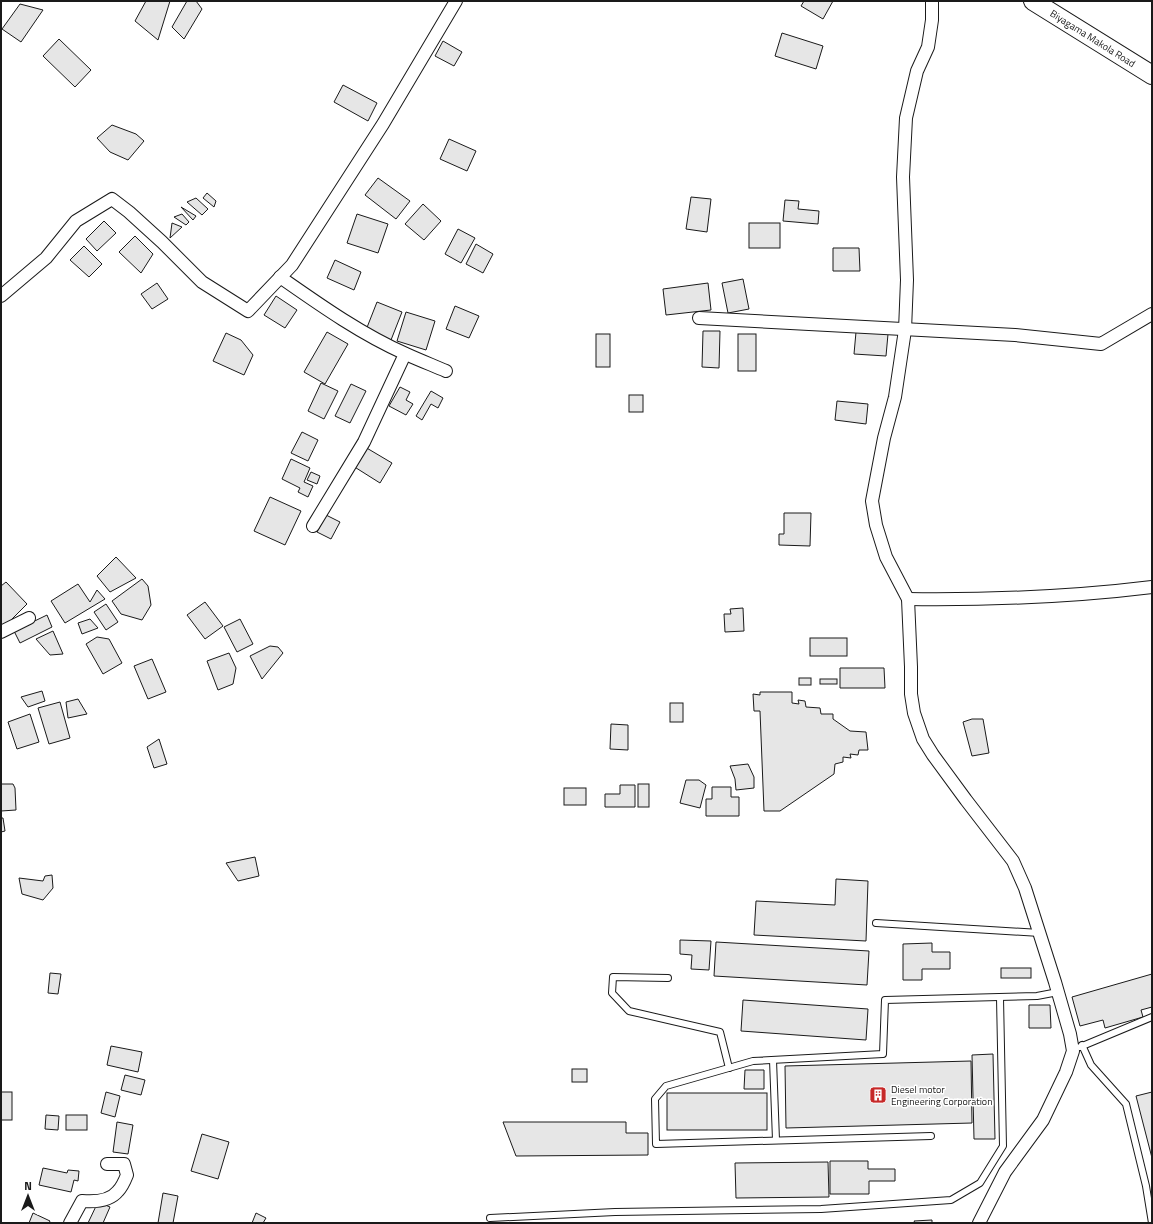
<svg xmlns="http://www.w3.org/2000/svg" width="1153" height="1224" viewBox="0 0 1153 1224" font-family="'Titillium Web',sans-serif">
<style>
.building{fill:#e6e6e6;stroke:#1a1a1a}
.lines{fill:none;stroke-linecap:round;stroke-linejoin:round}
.service-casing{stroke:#1a1a1a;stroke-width:8}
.minor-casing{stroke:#1a1a1a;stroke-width:14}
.primary-casing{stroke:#1a1a1a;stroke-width:20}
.service{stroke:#fff;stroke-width:6}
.minor{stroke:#fff;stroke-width:12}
.primary{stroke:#fff;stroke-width:18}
.labels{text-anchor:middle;stroke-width:3;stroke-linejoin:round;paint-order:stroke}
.street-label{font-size:10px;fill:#1a1a1a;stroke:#fff}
.poi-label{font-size:10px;fill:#1a1a1a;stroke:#fff;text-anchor:start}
</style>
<rect width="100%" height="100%" fill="#fff"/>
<g class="building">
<path d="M 146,1 L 170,1 L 158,40 L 135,21 Z"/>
<path d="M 187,1 L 196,1 L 202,9 L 184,39 L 172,27 Z"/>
<path d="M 804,1 L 833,1 L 823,19 L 801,6 Z"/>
<path d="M 20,4 L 43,10 L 21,42 L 2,29 Z"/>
<path d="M 782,33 L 823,46 L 816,69 L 775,56 Z"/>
<path d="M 59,39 L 91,70 L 75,87 L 43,56 Z"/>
<path d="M 443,41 L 462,52 L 454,66 L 435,56 Z"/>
<path d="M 343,85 L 377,103 L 368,121 L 334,102 Z"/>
<path d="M 112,125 L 136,134 L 144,141 L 128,160 L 110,152 L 97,138 Z"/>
<path d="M 449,139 L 476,151 L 467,171 L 440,159 Z"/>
<path d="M 378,178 L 410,201 L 396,219 L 365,195 Z"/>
<path d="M 207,193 L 216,201 L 214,207 L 203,198 Z"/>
<path d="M 691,197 L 711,199 L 707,232 L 686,229 Z"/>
<path d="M 196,198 L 208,209 L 202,215 L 187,202 Z"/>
<path d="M 785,200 L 799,201 L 798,209 L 819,211 L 818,224 L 783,221 Z"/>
<path d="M 423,204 L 441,221 L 424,240 L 405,224 Z"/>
<path d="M 181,207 L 196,216 L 193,220 Z"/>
<path d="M 182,214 L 189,222 L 186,225 L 174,217 Z"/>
<path d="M 357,214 L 388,224 L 378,253 L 347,243 Z"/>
<path d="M 104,221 L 116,233 L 97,251 L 86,239 Z"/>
<path d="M 172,223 L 182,227 L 170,238 Z"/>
<rect x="749" y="223" width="31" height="25"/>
<path d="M 458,229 L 475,238 L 461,263 L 445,254 Z"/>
<path d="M 135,236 L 153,254 L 141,273 L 119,252 Z"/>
<path d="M 476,244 L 493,254 L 483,273 L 466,264 Z"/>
<path d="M 84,246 L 102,264 L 89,277 L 70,260 Z"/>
<path d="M 833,248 L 859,248 L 860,271 L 833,271 Z"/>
<path d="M 335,260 L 361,272 L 354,290 L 327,278 Z"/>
<path d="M 743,279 L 749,309 L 728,313 L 722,283 Z"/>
<path d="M 157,283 L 168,299 L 152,309 L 141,294 Z"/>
<path d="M 708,283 L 711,310 L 666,315 L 663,289 Z"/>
<path d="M 276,296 L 297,310 L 285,328 L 264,315 Z"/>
<path d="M 377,302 L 402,312 L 391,340 L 366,330 Z"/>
<path d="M 455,306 L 479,316 L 469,338 L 446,329 Z"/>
<path d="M 406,312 L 435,321 L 426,350 L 397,341 Z"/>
<path d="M 703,331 L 720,331 L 719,368 L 702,367 Z"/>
<path d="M 327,332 L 348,344 L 325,384 L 304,372 Z"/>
<path d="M 856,332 L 888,334 L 886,356 L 854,354 Z"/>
<path d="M 226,333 L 241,340 L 253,355 L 244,375 L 213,361 Z"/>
<rect x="596" y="334" width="14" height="33"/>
<rect x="738" y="334" width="18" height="37"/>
<path d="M 321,383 L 338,391 L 324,419 L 308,411 Z"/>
<path d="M 351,384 L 366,391 L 350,423 L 335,416 Z"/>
<path d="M 400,387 L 410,392 L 406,400 L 413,404 L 406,415 L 389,406 Z"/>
<path d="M 431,391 L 443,398 L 438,408 L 431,404 L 422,420 L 416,416 Z"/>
<rect x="629" y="395" width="14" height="17"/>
<path d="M 837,401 L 868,404 L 866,424 L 835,420 Z"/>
<path d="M 302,432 L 318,440 L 308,461 L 291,453 Z"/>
<path d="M 365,447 L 392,463 L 380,483 L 353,466 Z"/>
<path d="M 291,459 L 310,468 L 304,482 L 313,486 L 308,497 L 298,492 L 300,488 L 282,479 Z"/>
<path d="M 311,472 L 320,476 L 317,484 L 307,480 Z"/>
<path d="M 270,497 L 301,511 L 285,545 L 254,531 Z"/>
<path d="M 784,513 L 811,513 L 810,546 L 779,545 L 779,534 L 784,534 Z"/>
<path d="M 326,515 L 340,522 L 331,539 L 317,532 Z"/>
<path d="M 116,557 L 136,578 L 110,592 L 97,576 Z"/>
<path d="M 142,579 L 148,586 L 151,605 L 142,620 L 121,614 L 112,601 Z"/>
<path d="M 6,582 L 27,604 L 3,628 L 1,626 L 1,586 Z"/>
<path d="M 78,584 L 90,602 L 97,590 L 105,599 L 65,623 L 51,601 Z"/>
<path d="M 205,602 L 223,626 L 205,639 L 187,615 Z"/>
<path d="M 106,604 L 118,622 L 106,630 L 94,612 Z"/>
<path d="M 743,608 L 744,631 L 725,632 L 724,614 L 731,614 L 730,609 Z"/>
<path d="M 47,615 L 52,627 L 20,643 L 14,631 Z"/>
<path d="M 90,619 L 98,628 L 82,634 L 78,623 Z"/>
<path d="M 240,619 L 253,644 L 237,652 L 224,627 Z"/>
<path d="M 53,631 L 63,654 L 50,655 L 36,639 Z"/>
<path d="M 97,637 L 109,639 L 122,663 L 103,674 L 86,644 Z"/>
<rect x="810" y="638" width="37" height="18"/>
<path d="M 270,646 L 278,647 L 283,653 L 262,679 L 250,656 Z"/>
<path d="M 229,653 L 236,668 L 233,684 L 218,690 L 207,661 Z"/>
<path d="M 152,659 L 166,692 L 148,699 L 134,666 Z"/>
<path d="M 840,668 L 884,668 L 885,688 L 840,688 Z"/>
<rect x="799" y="678" width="12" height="7"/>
<rect x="820" y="679" width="17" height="5"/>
<path d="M 42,691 L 45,701 L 28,707 L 21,697 Z"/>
<path d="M 760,692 L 792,692 L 792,703 L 799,704 L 798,700 L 805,701 L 806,707 L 820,708 L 821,714 L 833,714 L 833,719 L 850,731 L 866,732 L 868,750 L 859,750 L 858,755 L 850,754 L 851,758 L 843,757 L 843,762 L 835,764 L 834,774 L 780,811 L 764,811 L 760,711 L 754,711 L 753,694 L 760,695 Z"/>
<path d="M 78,699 L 87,714 L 68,718 L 66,702 Z"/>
<path d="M 60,702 L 70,738 L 49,744 L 38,708 Z"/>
<rect x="670" y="703" width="13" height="19"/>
<path d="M 30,714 L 39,742 L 17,749 L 8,722 Z"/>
<path d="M 972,719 L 983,719 L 989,753 L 972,756 L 963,722 Z"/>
<path d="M 611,724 L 628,725 L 628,750 L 610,749 Z"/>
<path d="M 159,739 L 167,764 L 154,768 L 147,747 Z"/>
<path d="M 748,764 L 754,777 L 754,788 L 736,790 L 735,779 L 730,766 Z"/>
<path d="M 686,780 L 699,780 L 706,785 L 700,808 L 680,803 Z"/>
<path d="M 1,784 L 13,784 L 15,788 L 16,810 L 1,811 Z"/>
<rect x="638" y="784" width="11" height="23"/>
<path d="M 620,785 L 635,785 L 635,807 L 605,807 L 605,794 L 620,794 Z"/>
<path d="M 712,787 L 731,787 L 731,797 L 739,797 L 739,816 L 706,816 L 706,799 L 712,799 Z"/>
<rect x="564" y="788" width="22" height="17"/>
<path d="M 1,818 L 3,818 L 5,831 L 1,832 Z"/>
<path d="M 255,857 L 259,876 L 238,881 L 226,863 Z"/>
<path d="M 52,875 L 53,888 L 43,900 L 22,894 L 19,878 L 43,881 L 45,876 Z"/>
<path d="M 836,879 L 868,881 L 866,941 L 754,935 L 756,901 L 835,905 Z"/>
<path d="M 680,940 L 711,941 L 709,970 L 691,969 L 692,955 L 680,954 Z"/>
<path d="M 716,942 L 869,951 L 867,985 L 714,976 Z"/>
<path d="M 932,943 L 932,952 L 950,952 L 950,969 L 922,969 L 922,980 L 903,980 L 903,944 Z"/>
<rect x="1001" y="968" width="30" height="10"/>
<path d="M 50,973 L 61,974 L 58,994 L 48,993 Z"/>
<path d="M 1152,974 L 1152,1007 L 1141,1010 L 1143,1017 L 1105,1028 L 1103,1020 L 1080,1026 L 1072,997 Z"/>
<path d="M 743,1000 L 868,1009 L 866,1040 L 741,1031 Z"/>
<path d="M 1029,1005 L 1050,1005 L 1051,1028 L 1029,1028 Z"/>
<path d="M 111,1046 L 142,1052 L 138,1072 L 107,1065 Z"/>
<path d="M 993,1054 L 995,1139 L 974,1139 L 972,1055 Z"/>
<path d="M 971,1061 L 972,1123 L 786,1128 L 785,1066 Z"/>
<rect x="572" y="1069" width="15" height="13"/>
<path d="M 745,1070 L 764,1070 L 764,1089 L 744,1089 Z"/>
<path d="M 125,1075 L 145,1080 L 141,1095 L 121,1090 Z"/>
<rect x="1" y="1092" width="11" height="28"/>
<path d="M 106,1092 L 120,1096 L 115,1117 L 101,1113 Z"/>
<path d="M 1152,1092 L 1152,1158 L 1136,1096 Z"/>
<rect x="667" y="1093" width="100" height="37"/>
<path d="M 46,1115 L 59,1116 L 58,1130 L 45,1129 Z"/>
<rect x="66" y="1115" width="21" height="15"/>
<path d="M 117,1122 L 133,1125 L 128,1154 L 113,1152 Z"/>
<path d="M 503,1122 L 626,1122 L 626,1133 L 648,1133 L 648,1155 L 516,1156 Z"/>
<path d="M 202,1134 L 229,1142 L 218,1179 L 191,1171 Z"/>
<path d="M 830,1161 L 868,1161 L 868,1169 L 895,1169 L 895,1181 L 869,1181 L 869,1194 L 830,1194 Z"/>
<path d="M 828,1162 L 829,1197 L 736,1198 L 735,1163 Z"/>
<path d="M 43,1168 L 67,1173 L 68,1170 L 79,1171 L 78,1181 L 74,1180 L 71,1192 L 39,1185 Z"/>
<path d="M 163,1193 L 178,1196 L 173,1223 L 158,1223 Z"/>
<path d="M 98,1202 L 110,1207 L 103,1223 L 88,1223 Z"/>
<path d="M 33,1213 L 50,1221 L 49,1223 L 29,1223 Z"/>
<path d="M 256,1213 L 266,1218 L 263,1223 L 252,1223 Z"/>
<path d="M 932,1220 L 932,1223 L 915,1223 L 914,1221 Z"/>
</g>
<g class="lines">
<g class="service-casing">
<g id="service">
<path d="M 876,923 L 1040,933"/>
<path d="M 668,978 L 613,977 L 612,993 L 629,1011 L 720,1032 L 729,1068"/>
<path d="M 1082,1045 L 1091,1065 L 1126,1104 L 1146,1186 L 1152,1223"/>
<path d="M 1080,1047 L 1152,1017"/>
<path d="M 773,1060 L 776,1140"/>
<path d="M 931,1136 L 656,1144 L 655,1099 L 666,1086 L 753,1061 L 883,1054 L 885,1000 L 1037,996 L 1058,992"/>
<path d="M 490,1218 L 615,1212 L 821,1209 L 951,1200 L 980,1183 L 1003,1146 L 1000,998"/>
</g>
</g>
<g class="minor-casing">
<g id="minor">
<path d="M 932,1 L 932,20 L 928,47 L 917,71 L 906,118 L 903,177 L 907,280 L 905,330 L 895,397 L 884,438 L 872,501 L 876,525 L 886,557 L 908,599 L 911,667 L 911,694 L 914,713 L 923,739 L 933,755 L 966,800 L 1013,861 L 1025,888 L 1055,982 L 1070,1034 L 1073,1051 L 1066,1072 L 1043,1120 L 1005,1172 L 979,1223"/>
<path d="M 280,277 C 320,305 361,334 406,354 C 419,360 432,365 446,371"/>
<path d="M 1,296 L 46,258 L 76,221 L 112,199 L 129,212 L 162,242 L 202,282 L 248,311 L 292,265 L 383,124 L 456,1"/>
<path d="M 699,318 L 1015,335 L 1101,344 L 1152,314"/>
<path d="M 313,526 L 364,442 L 405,354"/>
<path d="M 908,599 C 990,600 1071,597 1152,587"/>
<path d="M 1,632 L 29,618"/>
<path d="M 70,1223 L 82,1201 C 94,1202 110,1201 118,1191 C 122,1187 125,1180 127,1175 L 124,1164 L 107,1164"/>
</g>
</g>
<g class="primary-casing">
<path id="primary" d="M 1033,1 L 1152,75"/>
</g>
<use href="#service" class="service"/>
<use href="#minor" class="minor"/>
<use href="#primary" class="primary"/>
</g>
<defs>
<g id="building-square" transform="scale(0.9)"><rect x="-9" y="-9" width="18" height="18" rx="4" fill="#c62828" stroke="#fff"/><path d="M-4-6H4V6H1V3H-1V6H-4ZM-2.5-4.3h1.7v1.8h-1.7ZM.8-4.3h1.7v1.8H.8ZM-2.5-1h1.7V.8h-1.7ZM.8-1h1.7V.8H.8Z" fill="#fff"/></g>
</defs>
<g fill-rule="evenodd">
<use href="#building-square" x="878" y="1095"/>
</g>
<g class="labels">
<g class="street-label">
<text transform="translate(1093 38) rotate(32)" y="4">Biyagama Makola Road</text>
</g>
<g class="poi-label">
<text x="891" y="1093">Diesel motor<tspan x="891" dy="12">Engineering Corporation</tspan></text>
</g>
</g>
<rect width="1153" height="1224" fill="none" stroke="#1a1a1a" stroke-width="4"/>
<g transform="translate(28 1196)" stroke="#ffffff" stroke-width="3" paint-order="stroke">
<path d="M0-3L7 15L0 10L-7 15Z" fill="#1a1a1a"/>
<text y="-6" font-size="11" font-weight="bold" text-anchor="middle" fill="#1a1a1a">N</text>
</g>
</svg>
